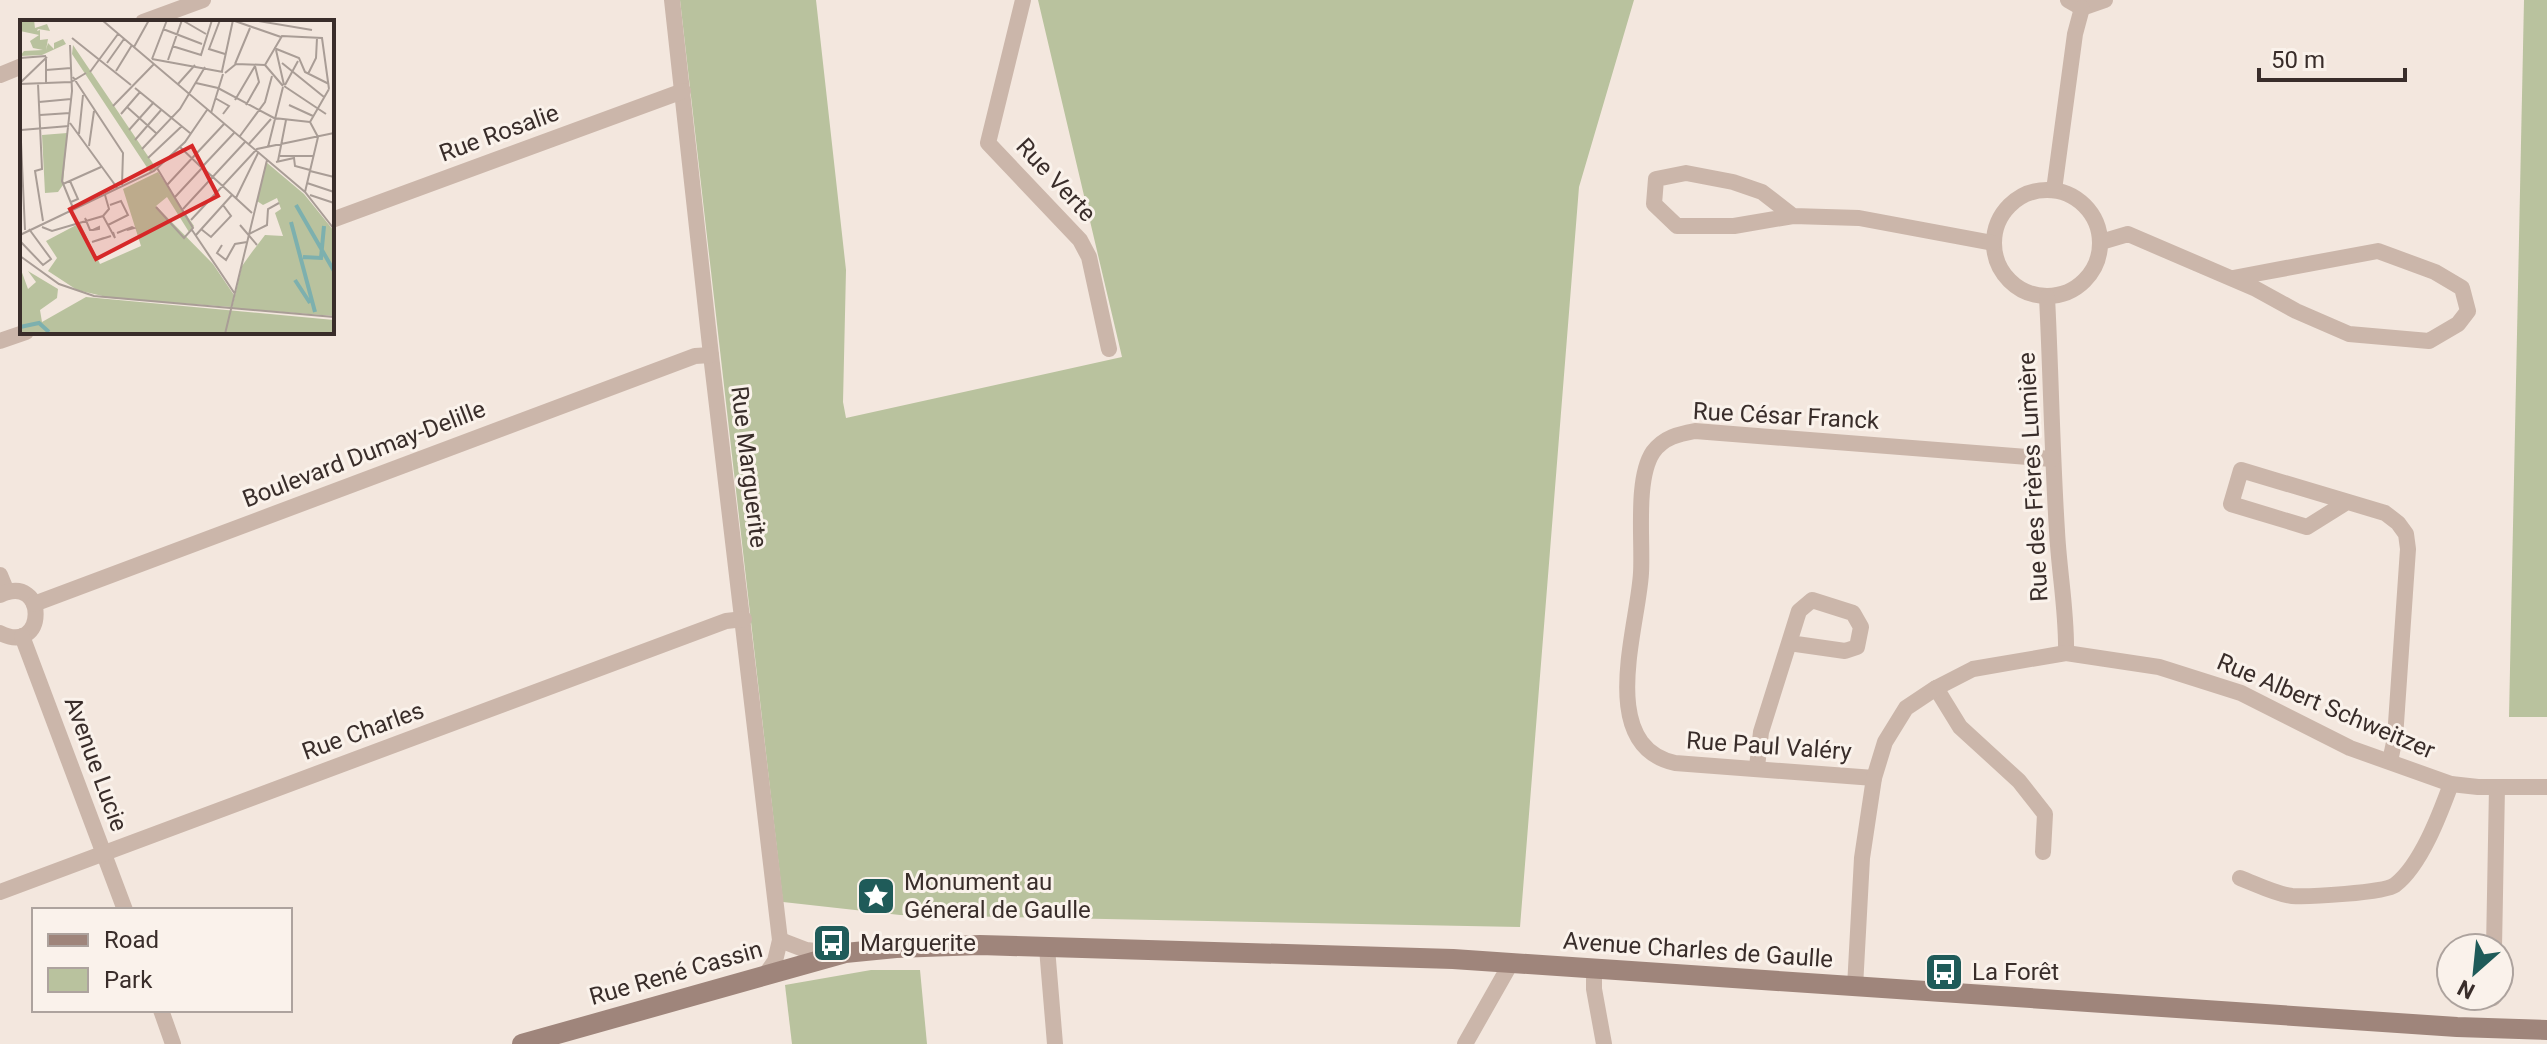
<svg xmlns="http://www.w3.org/2000/svg" width="2547" height="1044" viewBox="0 0 2547 1044" font-family="Roboto,sans-serif">
<style>
.green{fill:#b9c29e}
.lines{fill:none;stroke-linecap:round;stroke-linejoin:round}
.minor{stroke:#cbb6aa;stroke-width:16}
.secondary{stroke:#9f857b;stroke-width:20}
.labels{text-anchor:middle;stroke-width:6;stroke-linejoin:round;paint-order:stroke}
.street-label{font-size:24px;fill:#392d2a;stroke:#faf2eb}
.poi-label{font-size:24px;fill:#392d2a;stroke:#faf2eb;text-anchor:start}
.inset-river{fill:none;stroke:#7db0ae;stroke-width:4}
.inset-road{fill:none;stroke:#a99d96;stroke-width:2}
.view{fill:#d62828;fill-opacity:0.15;stroke:#d62828;stroke-width:4}
.inset-edge{fill:none;stroke:#392d2a;stroke-width:4}
</style>
<rect width="100%" height="100%" fill="#f3e7de"/>
<g class="green">
<path d="M 680,0 L 816,0 L 846,270 L 843,402 L 846,418 L 1122,357 L 1038,0 L 1634,0 L 1579,187 L 1520,927 L 900,915 L 783,902 Z"/>
<path d="M 2524,0 L 2547,0 L 2547,717 L 2509,717 Z"/>
<path d="M 871,970 L 920,970 L 927,1044 L 792,1044 L 785,985 Z"/>
</g>
<g class="lines">
<g class="minor">
<path d="M 672,0 L 711,355 L 780,940 L 775,961 L 766,974"/>
<path d="M 1023,0 L 988,143 L 1080,240 L 1089,257 L 1109,349"/>
<path d="M 2068,0 L 2082,8 L 2105,0"/>
<path d="M 143,22 L 203,0"/>
<path d="M 0,75 L 22,66"/>
<circle cx="2047" cy="243" r="53"/>
<path d="M 2054,190 L 2075,34 L 2082,8"/>
<path d="M 1793,216 L 1762,192 L 1733,182 L 1686,173 L 1656,179 L 1654,204 L 1677,226 L 1734,226 L 1793,216 L 1859,218 L 1993,243"/>
<path d="M 332,220 L 683,91"/>
<path d="M 2101,242 L 2128,234 L 2256,289 L 2296,311 L 2349,334 L 2429,341 L 2458,324 L 2468,311 L 2462,288 L 2435,272 L 2378,251 L 2233,278"/>
<path d="M 2047,297 C 2051,375 2052,453 2057,531 C 2059,572 2067,612 2066,653"/>
<path d="M 0,341 L 26,332"/>
<path d="M 2347,502 L 2307,527 L 2231,504 L 2241,470 L 2385,513 L 2398,523 L 2406,534 L 2408,549 L 2395,738 L 2390,761"/>
<path d="M 0,575 L 7,592"/>
<path d="M 0,595 C 48,572 47,657 0,633"/>
<path d="M 34,604 L 695,356 L 711,355"/>
<path d="M 22,636 L 125,910"/>
<path d="M 1936,688 L 1960,727 L 2019,781 L 2045,814 L 2043,852"/>
<path d="M 1757,767 L 1761,732 L 1799,611 L 1812,600 L 1853,613 L 1861,627 L 1857,647 L 1845,651 L 1789,643"/>
<path d="M 1874,778 L 1675,763 C 1596,745 1638,628 1641,573 C 1643,541 1635,479 1653,452 C 1664,437 1679,434 1695,431 L 2052,459"/>
<path d="M 2240,878 C 2256,884 2275,894 2292,896 C 2307,897 2384,893 2395,885 C 2421,865 2440,814 2451,784"/>
<path d="M 0,892 L 726,621 L 744,619"/>
<path d="M 780,940 L 806,950 L 835,953"/>
<path d="M 1047,948 L 1055,1044"/>
<path d="M 2494,948 L 2497,787"/>
<path d="M 1594,969 L 1594,989 L 1604,1044"/>
<path d="M 1855,987 L 1862,858 L 1874,778 L 1885,742 L 1906,708 L 1936,688 L 1973,669 L 2066,653 L 2159,667 L 2241,693 L 2350,748 L 2451,784 L 2478,787 L 2547,787"/>
<path d="M 2493,998 L 2493,996"/>
<path d="M 161,1010 L 173,1044"/>
<path d="M 1465,1044 L 1511,963"/>
</g>
<path class="secondary" d="M 522,1044 L 845,953 L 896,948 L 980,945 L 1453,959 L 2457,1027 L 2547,1030"/>
</g>
<defs>
<g id="sight-square" transform="scale(2)"><rect x="-9" y="-9" width="18" height="18" rx="4" fill="#1f5b59" stroke="#faf2eb"/><path d="M0-6L1.8-2.2L6-1.7L2.9 1.2L3.7 5.4L0 3.3L-3.7 5.4L-2.9 1.2L-6-1.7L-1.8-2.2Z" fill="#fff"/></g>
<g id="bus-square" transform="scale(2)"><rect x="-9" y="-9" width="18" height="18" rx="4" fill="#1f5b59" stroke="#faf2eb"/><path d="M-5-6H5V4H4V6H2V4H-2V6H-4V4H-5ZM-3.5-4V0h7V-4ZM-3.5 1.2v1.5H-2V1.2ZM2 1.2v1.5H3.5V1.2Z" fill="#fff"/></g>
</defs>
<g fill-rule="evenodd">
<use href="#sight-square" x="876" y="896"/>
<use href="#bus-square" x="832" y="943"/>
<use href="#bus-square" x="1944" y="972"/>
</g>
<g class="labels">
<g class="street-label">
<text transform="translate(499 133) rotate(-20)" y="8">Rue Rosalie</text>
<text transform="translate(1056 180) rotate(47)" y="8">Rue Verte</text>
<text transform="translate(1786 416) rotate(3)" y="8">Rue César Franck</text>
<text transform="translate(364 454) rotate(-21)" y="8">Boulevard Dumay-Delille</text>
<text transform="translate(749 467) rotate(83)" y="8">Rue Marguerite</text>
<text transform="translate(2033 477) rotate(-93)" y="8">Rue des Frères Lumière</text>
<text transform="translate(2326 706) rotate(23)" y="8">Rue Albert Schweitzer</text>
<text transform="translate(363 731) rotate(-20)" y="8">Rue Charles</text>
<text transform="translate(1769 746) rotate(4)" y="8">Rue Paul Valéry</text>
<text transform="translate(96 764) rotate(70)" y="8">Avenue Lucie</text>
<text transform="translate(1698 950) rotate(4)" y="8">Avenue Charles de Gaulle</text>
<text transform="translate(676 973) rotate(-16)" y="8">Rue René Cassin</text>
</g>
<g class="poi-label">
<text x="904" y="890">Monument au<tspan x="904" dy="28">Géneral de Gaulle</tspan></text>
<text x="860" y="951">Marguerite</text>
<text x="1972" y="980">La Forêt</text>
</g>
</g>
<g transform="translate(20 20)">
<rect width="314" height="314" fill="#f3e7de"/>
<path d="M 0,0 L 14,0 L 15,8 L 27,4 L 30,11 L 18,9 L 17,11 L 20,10 L 20,20 L 28,19 L 26,30 L 28,23 L 34,29 L 34,23 L 43,19 L 46,24 L 22,35 L 0,36 L 4,31 L 23,30 L 13,28 L 10,21 L 19,15 L 0,11 ZM 53,25 L 136,148 L 130,152 L 52,34 ZM 47,113 L 43,165 L 38,172 L 25,173 L 22,115 ZM 246,142 L 284,174 L 314,211 L 314,296 L 212,288 L 222,246 L 232,232 L 245,215 L 263,216 L 255,193 L 261,189 L 257,178 L 243,185 L 237,181 ZM 138,152 L 174,206 L 169,212 L 147,177 L 136,186 L 193,244 L 214,275 L 211,287 L 91,278 L 57,270 L 28,251 L 37,238 L 26,221 L 60,203 L 80,244 L 121,226 L 103,169 ZM 0,247 L 8,269 L 16,262 L 8,251 L 38,269 L 37,278 L 20,290 L 22,302 L 66,277 L 314,300 L 314,314 L 0,314 Z" fill="#b9c29e"/>
<path class="inset-river" d="M 276,185 L 314,251M 271,202 L 295,292M 283,237 L 301,238 L 304,206M 275,260 L 290,283M 0,307 L 19,303 L 29,312"/>
<path class="inset-road" d="M 82,0 L 285,172 L 314,209M 162,0 L 186,14M 200,0 L 189,29 L 205,34M 212,0 L 261,17M 233,0 L 292,10M 143,9 L 182,24M 52,18 L 111,65M 50,25 L 52,71 L 42,161 L 53,188M 152,26 L 181,35 L 192,0M 114,27 L 129,0M 254,28 L 279,38 L 285,52 L 309,64M 256,30 L 264,65M 0,38 L 26,36M 26,39 L 26,64M 132,39 L 203,52M 132,39 L 147,0M 148,40 L 162,0M 87,43 L 104,19M 262,43 L 304,77M 215,44 L 230,8M 245,45 L 262,16 L 302,18 L 309,69M 245,45 L 263,66M 26,50 L 51,48M 96,51 L 112,25M 202,51 L 213,0M 70,52 L 98,14M 205,53 L 216,44 L 245,45M 288,54 L 296,38 L 297,18M 53,57 L 103,133 L 102,165M 0,63 L 27,37M 176,63 L 198,68 L 254,98 L 290,102M 0,64 L 51,62 L 66,53M 18,64 L 22,149 L 15,151 L 23,201M 158,64 L 175,45M 265,65 L 278,41M 264,66 L 306,94M 115,68 L 170,113M 195,78 L 209,86 L 203,94M 215,80 L 235,46M 19,82 L 51,79M 226,85 L 239,62 L 235,46M 269,85 L 293,96M 93,86 L 134,44M 107,87 L 136,113M 191,93 L 203,54M 101,94 L 120,72M 20,95 L 50,93M 0,100 L 5,210M 50,103 L 98,169M 1,110 L 49,106M 109,110 L 134,82M 59,114 L 63,75M 220,116 L 245,82 L 252,56M 298,117 L 290,102 L 309,69M 115,120 L 142,89M 228,125 L 251,99M 69,126 L 74,91M 160,127 L 181,147M 248,127 L 263,67M 122,129 L 160,89 L 185,47M 260,136 L 294,136M 128,138 L 162,106M 258,141 L 266,100M 256,142 L 274,138 L 275,146 L 290,150M 183,146 L 214,113M 183,148 L 232,193M 290,151 L 314,157M 50,161 L 58,179 L 51,182M 287,163 L 314,172M 43,164 L 81,147M 147,165 L 204,104M 285,172 L 298,117M 290,175 L 314,183M 155,177 L 182,148M 216,178 L 238,133M 136,187 L 164,218 L 173,208 L 137,148M 163,189 L 225,122M 83,196 L 95,218 L 93,212M 65,198 L 70,210 L 73,210 L 79,209 L 79,207 L 73,210M 171,200 L 237,129 L 314,113M 88,205 L 108,195 L 101,181 L 90,185M 220,205 L 237,225M 22,207 L 32,211 L 83,196 L 89,189 L 85,175M 181,209 L 191,217 L 211,196 L 203,185M 172,210 L 215,274M 97,213 L 112,207 L 114,208 L 107,210M 229,214 L 247,205 L 248,189 L 259,183M 0,215 L 134,151 L 165,122 L 187,90M 176,215 L 212,175M 84,218 L 72,222 L 91,216M 0,221 L 23,245 L 31,239 L 9,209M 202,225 L 197,233 L 206,240 L 215,224 L 227,222M 0,236 L 39,264 L 74,276 L 314,297M 205,314 L 247,140"/>
<path class="view" d="M 172,126 L 198,176 L 76,239 L 50,189 Z"/>
<rect width="314" height="314" class="inset-edge"/>
</g>
<rect x="32" y="908" width="260" height="104" fill="#faf2eb" stroke="#ada39e" stroke-width="2"/>
<rect x="48" y="934" width="40" height="12" fill="#9f857b" stroke="#ada39e" stroke-width="2"/>
<text x="104" y="948" font-size="24" fill="#392d2a">Road</text>
<rect x="48" y="968" width="40" height="24" fill="#b9c29e" stroke="#ada39e" stroke-width="2"/>
<text x="104" y="988" font-size="24" fill="#392d2a">Park</text>
<g transform="translate(2475 972) rotate(207)"><circle r="38" fill="#faf2eb" stroke="#ada39e" stroke-width="2"/>
<path d="M0-6L14 30L0 20L-14 30Z" fill="#1f5b59"/>
<text y="-12" font-size="22" font-weight="bold" text-anchor="middle" fill="#392d2a">N</text>
</g>
<path d="M2259 68v12h146v-12" fill="none" stroke="#392d2a" stroke-width="4"/>
<text x="2271" y="68" font-size="24" fill="#392d2a" stroke="#faf2eb" stroke-width="6" paint-order="stroke">50 m</text>
</svg>
